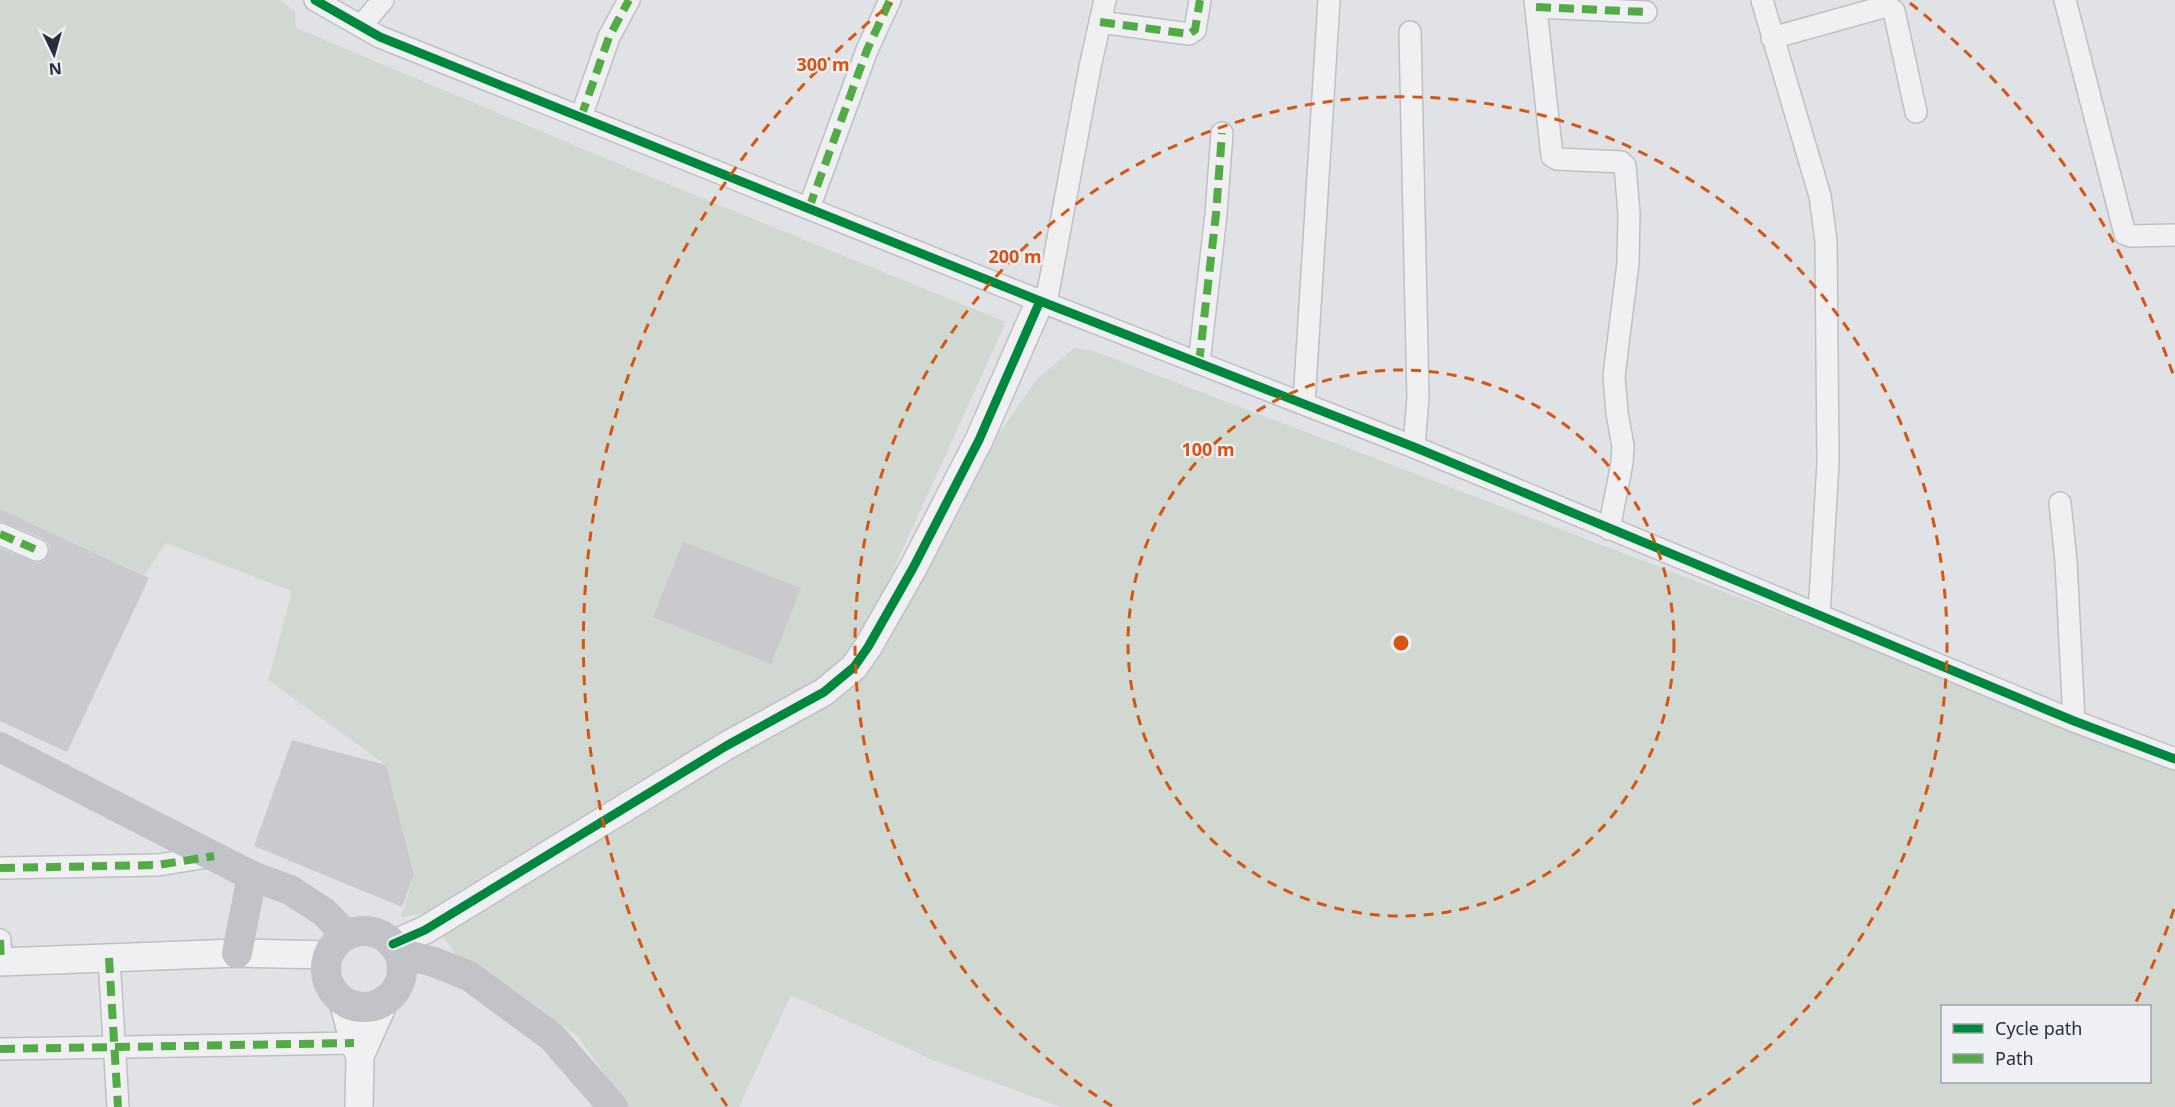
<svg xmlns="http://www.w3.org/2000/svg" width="2175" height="1107" viewBox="0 0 2175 1107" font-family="'Noto Sans',sans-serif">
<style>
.green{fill:#d0d8d1;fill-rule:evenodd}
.building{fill:#c9cacd}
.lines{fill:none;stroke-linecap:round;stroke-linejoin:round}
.minor-casing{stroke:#bfc0c3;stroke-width:24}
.tertiary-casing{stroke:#bfc0c3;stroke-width:30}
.minor{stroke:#f0f0f3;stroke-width:21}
.tertiary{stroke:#f0f0f3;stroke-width:27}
.secondary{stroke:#c2c3c8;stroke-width:30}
.quiet{stroke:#53ab46;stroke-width:8;stroke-dasharray:15 8;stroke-linecap:butt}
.cycleway-casing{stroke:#eef0f5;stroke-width:13}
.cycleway{stroke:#00873e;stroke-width:9}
.ring{fill:none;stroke:#d55511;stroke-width:3;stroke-dasharray:10 8}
.centre{fill:#d55511;stroke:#eef0f5;stroke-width:3}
.ring-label{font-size:18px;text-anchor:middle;font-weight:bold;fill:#d55511;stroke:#eef0f5;stroke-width:4.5;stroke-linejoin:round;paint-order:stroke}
</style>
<rect width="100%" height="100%" fill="#e1e2e5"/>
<g class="green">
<path d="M 0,0 L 280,0 L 295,12 L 296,28 L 638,172 L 1006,322 L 865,632 L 825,678 L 533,855 L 427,913 L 401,917 L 414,875 L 386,765 L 268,680 L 292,591 L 166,543 L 144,575 L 0,509 Z"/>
<path d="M 1074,348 L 1091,350 L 1832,633 L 2175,767 L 2175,1107 L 1061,1107 L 933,1060 L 791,995 L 739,1107 L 627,1107 L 577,1035 L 457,957 L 442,935 L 865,675 L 1002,429 L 1037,379 ZM 1942,1006 L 2150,1006 L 2150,1082 L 1942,1082 Z"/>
</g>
<g class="building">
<path d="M 0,509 L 149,578 L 67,752 L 0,721 L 0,548 L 38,563 L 45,560 L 50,549 L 48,543 L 42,538 L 0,521 Z"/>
<path d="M 683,542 L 801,588 L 771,664 L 653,617 Z"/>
<path d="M 292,740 L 386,765 L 414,875 L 402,907 L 254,846 Z"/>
</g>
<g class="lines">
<g class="minor-casing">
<g id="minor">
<path d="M 315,0 L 380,37 L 1040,301 L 1414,447 L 2074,721 L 2175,759"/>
<path d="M 1535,0 L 1552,156 L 1557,159 L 1621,162 L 1625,166 L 1629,213 L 1628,263 L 1614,376 L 1617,413 L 1623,446 L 1622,463 L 1609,529"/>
<path d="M 1762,0 L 1820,196 L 1826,241 L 1828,463 L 1819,615"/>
<path d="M 2065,0 L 2125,234 L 2131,236 L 2175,235"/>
<path d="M 1536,7 L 1646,12"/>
<path d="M 1100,22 L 1189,34 L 1195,30 L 1200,0"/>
<path d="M 361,26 L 383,0"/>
<path d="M 1410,32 L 1418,397 L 1414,447"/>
<path d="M 1772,38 L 1887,6 L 1894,11 L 1916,112"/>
<path d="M 581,117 L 609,37 L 629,0"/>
<path d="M 809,208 L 867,50 L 890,0"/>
<path d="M 1046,303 L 1090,67 L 1105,0"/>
<path d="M 1199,363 L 1216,214 L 1222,133"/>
<path d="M 1304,403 L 1329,0"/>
<path d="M 2060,503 L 2066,561 L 2074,721"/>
<path d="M 0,534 L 37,550"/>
<path d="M 0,868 L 158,865 L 214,856"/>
<path d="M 0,940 L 1,962"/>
<path d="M 109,958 L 118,1107"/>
<path d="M 0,1049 L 354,1043"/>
</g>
</g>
<g class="tertiary-casing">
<g id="tertiary">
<path d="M 393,944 L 425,930 L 726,746 L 824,692 L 854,667 L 868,647 L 913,568 L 979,440 L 1040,301"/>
<path d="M 0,962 L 237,953 L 328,955"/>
<path d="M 343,1001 L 354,1043 L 360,1056"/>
<path d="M 359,1107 L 360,1056 L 385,1000"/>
</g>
</g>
<use href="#minor" class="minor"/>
<use href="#tertiary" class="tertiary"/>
<g class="secondary">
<path d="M 0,747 L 252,876 L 290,890 L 324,912 L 346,935"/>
<circle cx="364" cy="969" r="38"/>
<path d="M 237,953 L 252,876"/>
<path d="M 399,953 L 434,962 L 469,976 L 552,1037 L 613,1107"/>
</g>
<g class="quiet">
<path d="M 1536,7 L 1646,12"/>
<path d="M 1100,22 L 1189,34 L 1195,30 L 1200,0"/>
<path d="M 581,117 L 609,37 L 629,0"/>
<path d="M 809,208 L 867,50 L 890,0"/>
<path d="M 1199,363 L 1216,214 L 1222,133"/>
<path d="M 0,534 L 37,550"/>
<path d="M 0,868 L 158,865 L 214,856"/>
<path d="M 0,940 L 1,962"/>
<path d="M 109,958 L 118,1107"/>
<path d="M 0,1049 L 354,1043"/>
</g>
<g class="cycleway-casing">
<g id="cycleway">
<path d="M 315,0 L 380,37 L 1040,301 L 1414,447 L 2074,721 L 2175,759"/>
<path d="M 393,944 L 425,930 L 726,746 L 824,692 L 854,667 L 868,647 L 913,568 L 979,440 L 1040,301"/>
</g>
</g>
<use href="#cycleway" class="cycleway"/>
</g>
<g class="ring">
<circle cx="1401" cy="643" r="273"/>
<path d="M1112 1106A546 546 0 1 1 1690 1106"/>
<path d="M2174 909A818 818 0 0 1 2136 1002M727 1106A818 818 0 0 1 892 3M1910 3A818 818 0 0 1 2174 377"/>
</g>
<circle cx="1401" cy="643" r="9" class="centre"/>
<g class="ring-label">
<text x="823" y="71">300 m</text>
<text x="1015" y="263">200 m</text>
<text x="1208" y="456">100 m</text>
</g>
<rect x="1941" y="1005" width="210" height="78" fill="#eef0f5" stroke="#9fa2ab" stroke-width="1.5"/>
<rect x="1953" y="1024" width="30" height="9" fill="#00873e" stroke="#9fa2ab" stroke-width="1.5"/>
<text x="1995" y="1035" font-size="18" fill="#292d3d">Cycle path</text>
<rect x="1953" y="1054" width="30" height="9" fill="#53ab46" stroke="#9fa2ab" stroke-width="1.5"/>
<text x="1995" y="1065" font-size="18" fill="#292d3d">Path</text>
<g transform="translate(54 54) rotate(175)" stroke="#eef0f5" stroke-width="4.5" paint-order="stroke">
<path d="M0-4.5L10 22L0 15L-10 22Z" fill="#292d3d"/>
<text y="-9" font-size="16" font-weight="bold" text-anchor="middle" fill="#292d3d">N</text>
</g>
</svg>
